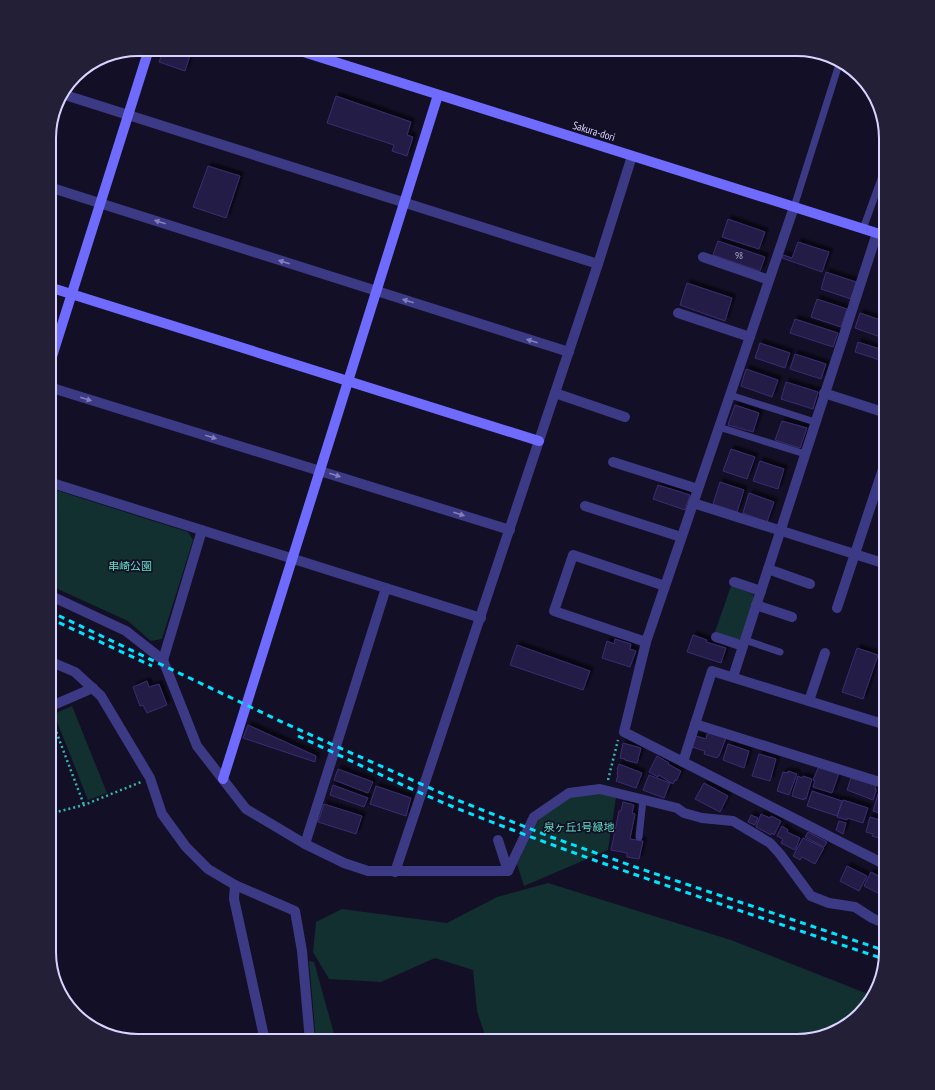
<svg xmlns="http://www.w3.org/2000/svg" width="935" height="1090" viewBox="0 0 935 1090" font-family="'PT Sans Narrow','Noto Sans JP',sans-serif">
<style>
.green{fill:#12302f}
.building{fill:#241b47;stroke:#3b2d73;filter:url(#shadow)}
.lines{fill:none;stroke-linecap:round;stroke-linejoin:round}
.path{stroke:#2fb8b0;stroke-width:2.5;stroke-dasharray:2 3;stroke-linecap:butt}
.lane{stroke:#3d3a85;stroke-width:7}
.street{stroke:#3d3a85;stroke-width:10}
.secondary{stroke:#6f6bff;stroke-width:10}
.rail{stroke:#00e5ff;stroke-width:3;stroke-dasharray:6 5;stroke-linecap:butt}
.oneway{fill:#837fbc}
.labels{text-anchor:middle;stroke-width:3.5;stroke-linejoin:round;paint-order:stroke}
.number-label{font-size:9px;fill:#aca6d1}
.street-label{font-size:11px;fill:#d9d4ff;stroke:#130f26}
.park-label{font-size:11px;fill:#5fe0c0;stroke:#130f26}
.rim{fill:none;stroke:#d9d4ff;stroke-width:2}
</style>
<defs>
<filter id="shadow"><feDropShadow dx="3.5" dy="-3.5" stdDeviation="1" flood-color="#0009"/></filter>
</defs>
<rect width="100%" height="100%" fill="#130f26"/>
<g class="green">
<path d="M 49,488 L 188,532 L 193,540 L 162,639 L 151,641 L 128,621 L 49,585 Z"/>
<path d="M 731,586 L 753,594 L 754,598 L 741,638 L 738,640 L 715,632 Z"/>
<path d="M 72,706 L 107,793 L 88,800 L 54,714 Z"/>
<path d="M 600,792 L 616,797 L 608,850 L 524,886 L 517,864 L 540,817 L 570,795 Z"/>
<path d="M 548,883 L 731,940 L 873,996 L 851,1023 L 797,1041 L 487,1041 L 477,1011 L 473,970 L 435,958 L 381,982 L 329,979 L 313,952 L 316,922 L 342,909 L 447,923 L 497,897 Z"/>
<path d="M 309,961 L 314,962 L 336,1041 L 316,1041 Z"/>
</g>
<g class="building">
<path d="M 164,49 L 192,49 L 185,71 L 159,62 Z"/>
<path d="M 336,96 L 411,122 L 407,135 L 413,137 L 407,156 L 392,151 L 394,145 L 327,123 Z"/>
<path d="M 208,166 L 240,176 L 226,218 L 193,207 Z"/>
<path d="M 728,219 L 765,232 L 759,249 L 722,237 Z"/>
<path d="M 718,241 L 765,257 L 760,271 L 713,255 Z"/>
<path d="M 798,242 L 829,252 L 822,272 L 782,258 L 783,255 L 792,258 Z"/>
<path d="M 826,272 L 856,282 L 851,299 L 821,289 Z"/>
<path d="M 687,283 L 732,298 L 725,321 L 680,305 Z"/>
<path d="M 817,299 L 847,309 L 841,327 L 811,317 Z"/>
<path d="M 860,313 L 886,322 L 886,339 L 855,328 Z"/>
<path d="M 795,319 L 838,333 L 833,347 L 790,333 Z"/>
<path d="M 858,342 L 886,351 L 886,362 L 855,352 Z"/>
<path d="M 760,343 L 790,353 L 785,368 L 755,358 Z"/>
<path d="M 795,354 L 826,364 L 821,379 L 790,369 Z"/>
<path d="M 746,369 L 778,380 L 772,397 L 741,386 Z"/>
<path d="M 786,382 L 818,392 L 813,409 L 781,399 Z"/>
<path d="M 735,405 L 759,413 L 753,432 L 728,425 Z"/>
<path d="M 782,421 L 807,428 L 800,448 L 775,440 Z"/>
<path d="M 731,449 L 755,457 L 747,479 L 723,471 Z"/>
<path d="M 760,461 L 784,469 L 778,489 L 753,481 Z"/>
<path d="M 720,482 L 744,490 L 737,512 L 713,504 Z"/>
<path d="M 658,485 L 690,495 L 685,510 L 653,499 Z"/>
<path d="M 749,493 L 774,502 L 767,522 L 743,513 Z"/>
<path d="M 693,635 L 707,640 L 706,642 L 726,648 L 721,663 L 687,652 Z"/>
<path d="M 615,639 L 631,644 L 630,649 L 636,651 L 630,667 L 602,658 L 607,641 L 614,644 Z"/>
<path d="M 517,645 L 590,671 L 583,690 L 510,665 Z"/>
<path d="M 857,648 L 878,655 L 863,699 L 842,692 Z"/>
<path d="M 147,681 L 149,687 L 159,684 L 167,705 L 147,713 L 143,705 L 140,706 L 133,687 Z"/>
<path d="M 248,725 L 316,756 L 315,762 L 243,738 Z"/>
<path d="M 710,733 L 726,738 L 719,756 L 718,756 L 717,758 L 704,754 L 705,751 L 692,747 L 696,736 L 706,739 L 707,734 L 709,734 Z"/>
<path d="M 623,743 L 641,748 L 637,763 L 625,760 L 625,759 L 620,758 Z"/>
<path d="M 728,744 L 749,751 L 744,768 L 723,760 Z"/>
<path d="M 759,754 L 776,759 L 770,781 L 752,776 Z"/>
<path d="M 657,756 L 669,763 L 668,764 L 681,771 L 676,781 L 675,780 L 673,784 L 659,775 L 658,777 L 649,772 Z"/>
<path d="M 619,764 L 642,773 L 636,788 L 616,781 L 618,775 L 617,774 L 618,770 L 617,769 Z"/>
<path d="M 819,766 L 839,773 L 832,793 L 813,787 L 815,781 L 813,780 Z"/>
<path d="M 338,769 L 373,782 L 368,793 L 334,780 Z"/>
<path d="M 788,771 L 797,774 L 789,795 L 777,791 L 783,772 L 788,773 Z"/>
<path d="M 649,775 L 670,783 L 664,798 L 643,790 Z"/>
<path d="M 798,776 L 802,778 L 803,776 L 812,779 L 806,799 L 804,798 L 804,800 L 792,796 Z"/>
<path d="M 851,778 L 875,785 L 876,791 L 873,800 L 847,790 Z"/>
<path d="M 704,783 L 728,796 L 720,812 L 695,799 Z"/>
<path d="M 333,785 L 368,798 L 364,807 L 330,795 Z"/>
<path d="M 376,786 L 411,798 L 406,816 L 370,804 Z"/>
<path d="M 812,791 L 842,801 L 837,816 L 807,806 Z"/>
<path d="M 878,794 L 886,798 L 886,815 L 873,811 Z"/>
<path d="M 843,800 L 868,808 L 863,823 L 847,818 L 847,820 L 837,817 Z"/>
<path d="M 623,802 L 634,805 L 632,813 L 635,814 L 630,839 L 643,841 L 639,859 L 627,857 L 627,853 L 611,850 L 619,811 L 621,811 Z"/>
<path d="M 324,804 L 362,816 L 356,834 L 318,822 Z"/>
<path d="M 761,814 L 770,818 L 771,816 L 781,821 L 774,835 L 772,833 L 771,835 L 756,827 Z"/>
<path d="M 751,815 L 758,818 L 755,825 L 748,822 Z"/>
<path d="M 870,817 L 886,822 L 886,840 L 872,836 L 873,834 L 866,832 Z"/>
<path d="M 839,821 L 846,823 L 843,834 L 836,830 Z"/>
<path d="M 782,826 L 788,830 L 787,832 L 800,838 L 795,850 L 781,843 L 783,839 L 777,836 Z"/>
<path d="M 808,832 L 827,842 L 824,847 L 805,837 Z"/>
<path d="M 803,838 L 824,848 L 815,864 L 802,857 L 800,860 L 793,856 Z"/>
<path d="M 847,866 L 867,876 L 859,891 L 840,881 Z"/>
<path d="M 871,872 L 886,880 L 886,892 L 884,896 L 864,886 Z"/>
</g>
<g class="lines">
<g class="path">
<path d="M 51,718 L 84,805"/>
<path d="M 608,780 L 618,740"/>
<path d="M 49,814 L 84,805 L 141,782"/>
</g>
<g class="lane">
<path d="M 794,207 L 840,61"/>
<path d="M 863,229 L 886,165"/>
<path d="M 730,395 L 815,422"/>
<path d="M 719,427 L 805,454"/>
<path d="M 745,640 L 780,652"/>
<path d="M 639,837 L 643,800"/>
</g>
<g class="street">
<path d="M 62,94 L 598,264"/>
<path d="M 49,187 L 569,352"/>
<path d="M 794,207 L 646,642 L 624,732 L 886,865"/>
<path d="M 703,257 L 769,280"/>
<path d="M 678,313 L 750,337"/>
<path d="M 49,387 L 510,530"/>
<path d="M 555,393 L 625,417"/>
<path d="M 824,393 L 886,413"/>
<path d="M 613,462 L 698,489"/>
<path d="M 49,482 L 481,618"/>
<path d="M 693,503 L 886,564"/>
<path d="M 585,506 L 681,537"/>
<path d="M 768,569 L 810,584"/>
<path d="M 734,582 L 761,591"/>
<path d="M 49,595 L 126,631 L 163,660 L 197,746 L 246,809 L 305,844 L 344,863 L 368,871 L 508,871 L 534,817 L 569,793 L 600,789 L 677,808 L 684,813 L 702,818 L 733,821 L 770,843 L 780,854 L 811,896 L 829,903 L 855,907 L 872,918 L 886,924"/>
<path d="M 756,605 L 792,617"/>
<path d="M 837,608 L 886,460"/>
<path d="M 716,637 L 743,646"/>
<path d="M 646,642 L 554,611 L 573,555 L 665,586"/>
<path d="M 163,660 L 202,530"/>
<path d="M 49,661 L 75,672 L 101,696 L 150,778 L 162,814 L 186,847 L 208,869 L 235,885 L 295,911 L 302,951 L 310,1041"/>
<path d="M 733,677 L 877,233"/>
<path d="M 809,701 L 825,653"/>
<path d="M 49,707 L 93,688"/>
<path d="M 695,724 L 886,784"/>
<path d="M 683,762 L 712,671 L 886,725"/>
<path d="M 498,840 L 508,871"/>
<path d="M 305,844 L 386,588"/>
<path d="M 395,872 L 598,264 L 632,156"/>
<path d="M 235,885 L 234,899 L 265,1041"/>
</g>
<g class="secondary">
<path d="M 294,49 L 886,236"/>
<path d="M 49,287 L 539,441"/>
<path d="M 49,366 L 149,49"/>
<path d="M 223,779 L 438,95"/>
</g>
<g class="rail">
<path d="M 49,611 L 284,723 L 457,800 L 551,837 L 638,868 L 886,951"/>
<path d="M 49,618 L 152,666"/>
<path d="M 298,736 C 350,760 402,786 456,808 C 597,864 741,911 884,959"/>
</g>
</g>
<defs><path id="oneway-solid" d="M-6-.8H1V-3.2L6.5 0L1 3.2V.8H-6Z"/></defs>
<g class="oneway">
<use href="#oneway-solid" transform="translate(160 222) rotate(-162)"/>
<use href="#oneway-solid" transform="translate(284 262) rotate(-162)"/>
<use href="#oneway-solid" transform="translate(408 301) rotate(-162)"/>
<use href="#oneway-solid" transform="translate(532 341) rotate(-162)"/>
<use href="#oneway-solid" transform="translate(86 399) rotate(17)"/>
<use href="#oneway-solid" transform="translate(211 437) rotate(17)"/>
<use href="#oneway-solid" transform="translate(335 475) rotate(17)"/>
<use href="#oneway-solid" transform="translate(459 514) rotate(17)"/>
</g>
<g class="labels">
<g class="number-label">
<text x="739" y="259">98</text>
</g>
<g class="street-label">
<text transform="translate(594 131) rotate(17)" y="4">Sakura-dori</text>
</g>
<g class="park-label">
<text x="130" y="570">串崎公園</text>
<text x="579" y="831">泉ヶ丘1号緑地</text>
</g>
</g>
<path d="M0 0H935V1090H0ZM138 56H797A82 82 0 0 1 879 138V952A82 82 0 0 1 797 1034H138A82 82 0 0 1 56 952V138A82 82 0 0 1 138 56Z" fill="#231f37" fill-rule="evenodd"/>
<path class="rim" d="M138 56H797A82 82 0 0 1 879 138V952A82 82 0 0 1 797 1034H138A82 82 0 0 1 56 952V138A82 82 0 0 1 138 56Z"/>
</svg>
